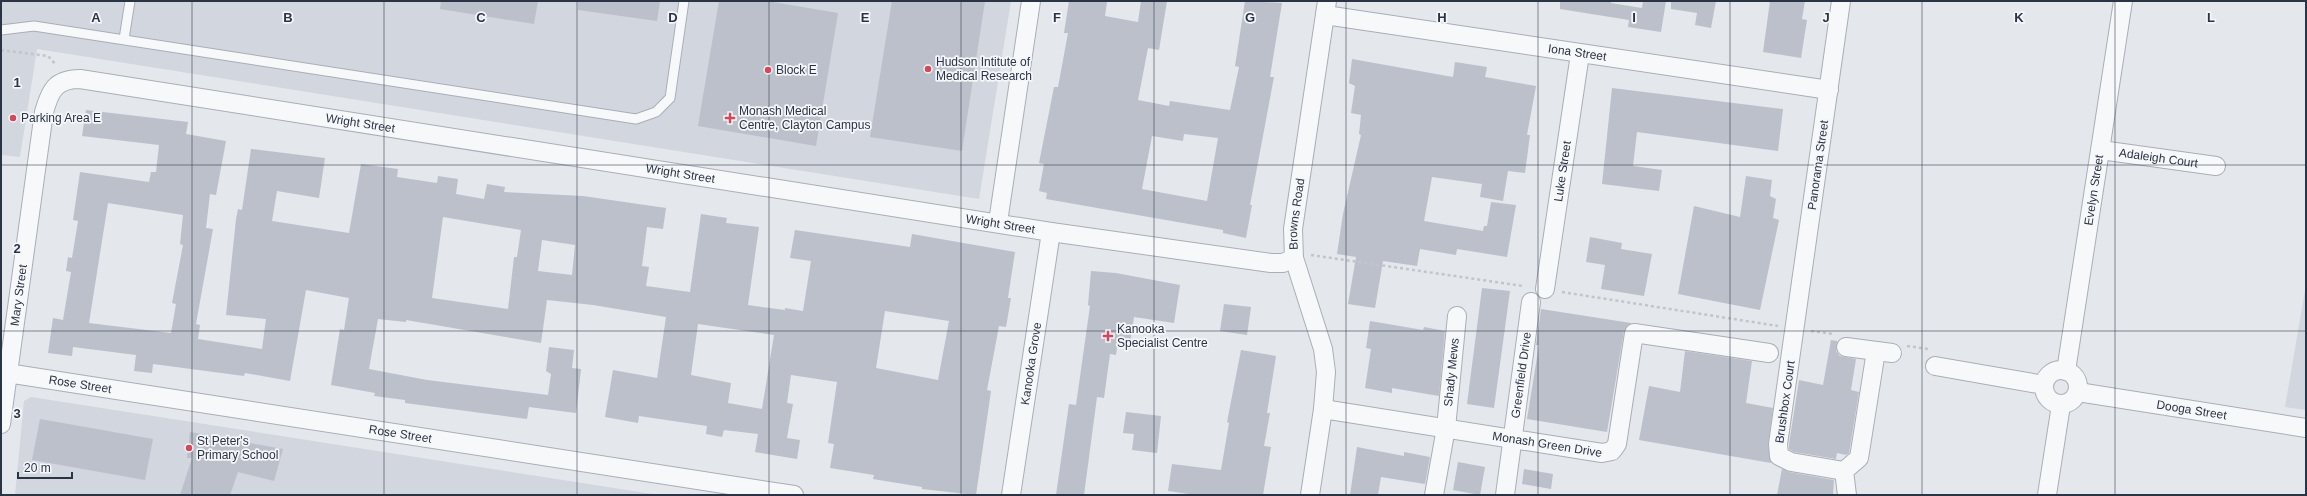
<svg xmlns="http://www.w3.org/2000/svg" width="2307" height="496" viewBox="0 0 2307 496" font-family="Helvetica,sans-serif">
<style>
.built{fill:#d2d6de}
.building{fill:#bbc0ca;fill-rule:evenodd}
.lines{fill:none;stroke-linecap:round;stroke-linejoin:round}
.service-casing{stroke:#a9aeb7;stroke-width:11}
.minor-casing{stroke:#a9aeb7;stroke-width:20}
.path{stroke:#c2c5cb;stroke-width:2.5;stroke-dasharray:3 3;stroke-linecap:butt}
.service{stroke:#f7f8fa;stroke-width:9}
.minor{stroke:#f7f8fa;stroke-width:18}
.grid{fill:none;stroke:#2b3445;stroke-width:1;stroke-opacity:0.55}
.poi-dot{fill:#d1495b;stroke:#f4f6f9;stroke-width:1.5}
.labels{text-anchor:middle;stroke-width:3.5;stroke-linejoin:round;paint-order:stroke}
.street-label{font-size:12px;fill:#2b3445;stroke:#f4f6f9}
.poi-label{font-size:12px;fill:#2b3445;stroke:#f4f6f9;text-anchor:start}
.grid-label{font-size:13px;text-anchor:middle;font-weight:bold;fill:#2b3445;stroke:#f4f6f9;stroke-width:3.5;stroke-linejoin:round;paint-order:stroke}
</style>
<rect width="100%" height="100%" fill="#e4e7ec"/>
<g class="built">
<path d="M 1,1 L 1011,1 L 979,199 L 37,49 L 20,157 L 1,155 Z"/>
<path d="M 2306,284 L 2306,410 L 2285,407 Z"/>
<path d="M 31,397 L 659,495 L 15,495 L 24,401 Z"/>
</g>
<g class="building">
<path d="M 441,1 L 538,1 L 534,24 L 440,9 Z"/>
<path d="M 578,1 L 660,1 L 657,21 L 578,10 Z"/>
<path d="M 719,1 L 767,1 L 838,13 L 816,146 L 698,126 Z"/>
<path d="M 892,1 L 985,1 L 962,151 L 870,137 Z"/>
<path d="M 1069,1 L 1107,2 L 1105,16 L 1138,22 L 1141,1 L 1167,1 L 1159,50 L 1148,48 L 1138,100 L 1169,106 L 1170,101 L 1230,110 L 1239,67 L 1235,66 L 1245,1 L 1282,3 L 1270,77 L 1274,77 L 1250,205 L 1252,205 L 1246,238 L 1223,233 L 1223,230 L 1046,199 L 1047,193 L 1039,191 L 1044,164 L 1039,163 L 1054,87 L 1058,87 L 1068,33 L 1064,33 ZM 1184,134 L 1218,138 L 1207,201 L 1142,189 L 1152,136 L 1183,141 Z"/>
<path d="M 1560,1 L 1611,1 L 1611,3 L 1642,8 L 1643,1 L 1666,1 L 1661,32 L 1628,27 L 1629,20 L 1560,9 Z"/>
<path d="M 1671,1 L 1716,1 L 1711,28 L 1695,25 L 1697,13 L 1671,9 Z"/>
<path d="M 1770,1 L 1805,1 L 1802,19 L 1807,20 L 1801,58 L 1763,52 Z"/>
<path d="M 1352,59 L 1453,77 L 1455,62 L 1487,67 L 1485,77 L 1536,86 L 1527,135 L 1530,135 L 1525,173 L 1508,171 L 1503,201 L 1480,197 L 1482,184 L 1432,177 L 1424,221 L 1483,231 L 1484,226 L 1487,226 L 1491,202 L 1516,205 L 1507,257 L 1457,249 L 1456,255 L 1420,249 L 1417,266 L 1383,261 L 1375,308 L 1348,304 L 1356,257 L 1337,254 L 1343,214 L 1361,135 L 1359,134 L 1361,115 L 1351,113 L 1355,86 L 1349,83 Z"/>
<path d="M 1612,88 L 1783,109 L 1778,151 L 1637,132 L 1633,166 L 1662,170 L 1659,191 L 1602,184 Z"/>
<path d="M 86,110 L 188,122 L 186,134 L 226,141 L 216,195 L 210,194 L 206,228 L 213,229 L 196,324 L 200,325 L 198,339 L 262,349 L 266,319 L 226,315 L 236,219 L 238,209 L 242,210 L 251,149 L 325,158 L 319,198 L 277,191 L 272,221 L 349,233 L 361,164 L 398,169 L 397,177 L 437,183 L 438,176 L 458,179 L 456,194 L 484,199 L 487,184 L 505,187 L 504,192 L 583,196 L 666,208 L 663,229 L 647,227 L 642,266 L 649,267 L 646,286 L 690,292 L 701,214 L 727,218 L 726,223 L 759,227 L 748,305 L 785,310 L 785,308 L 803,311 L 811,261 L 790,258 L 795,230 L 910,247 L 912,234 L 1015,252 L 1008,298 L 1011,298 L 1006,327 L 999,326 L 987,390 L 991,391 L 976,495 L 922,489 L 922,487 L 873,479 L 874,475 L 830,468 L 834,444 L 828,443 L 837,382 L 791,375 L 787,403 L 793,404 L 787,438 L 800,440 L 797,459 L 755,452 L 758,434 L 724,430 L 722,437 L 706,434 L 707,426 L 639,416 L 638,423 L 605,417 L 613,370 L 657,378 L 666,317 L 593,305 L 547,300 L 541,343 L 406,320 L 406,322 L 378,319 L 369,369 L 427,380 L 548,395 L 551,374 L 546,371 L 549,347 L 574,350 L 572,368 L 581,369 L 576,413 L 529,407 L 527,419 L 405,403 L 405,400 L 374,396 L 375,393 L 331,385 L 340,329 L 344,330 L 349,298 L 306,290 L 290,381 L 245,373 L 244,376 L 153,364 L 152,373 L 134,371 L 136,355 L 73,347 L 72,356 L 48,353 L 53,318 L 63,320 L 71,272 L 66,271 L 68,257 L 72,258 L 78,221 L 73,220 L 80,172 L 149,182 L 151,172 L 156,172 L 159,145 L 82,136 ZM 108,203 L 183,215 L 180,244 L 183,245 L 172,303 L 176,304 L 171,333 L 89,323 ZM 443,217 L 521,230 L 517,257 L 514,257 L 508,309 L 432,298 ZM 542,240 L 575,245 L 572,275 L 538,271 ZM 885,311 L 949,321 L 938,380 L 876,368 ZM 698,324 L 774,335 L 762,409 L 728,403 L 731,383 L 691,375 Z"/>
<path d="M 1746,176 L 1772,180 L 1770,196 L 1776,199 L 1773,218 L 1779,220 L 1760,310 L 1678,294 L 1694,206 L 1740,217 Z"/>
<path d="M 1590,237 L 1622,243 L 1621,249 L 1652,254 L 1644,296 L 1601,289 L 1605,265 L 1586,262 Z"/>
<path d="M 1091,271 L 1116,273 L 1180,285 L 1174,323 L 1134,317 L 1129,349 L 1117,347 L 1116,355 L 1110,354 L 1104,398 L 1097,397 L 1084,495 L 1056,495 L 1069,404 L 1076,405 L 1090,306 L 1088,305 Z"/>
<path d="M 1482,288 L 1510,291 L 1494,408 L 1467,404 Z"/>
<path d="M 1224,304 L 1251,307 L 1247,335 L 1220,331 Z"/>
<path d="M 1541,309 L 1631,323 L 1624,331 L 1607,432 L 1527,419 L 1539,345 L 1536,345 Z"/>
<path d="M 1370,321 L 1423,330 L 1424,327 L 1445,331 L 1439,396 L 1392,388 L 1392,393 L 1365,388 L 1371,349 L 1366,348 Z"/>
<path d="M 1831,340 L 1837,341 L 1836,351 L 1840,356 L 1856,359 L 1851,390 L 1859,392 L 1849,453 L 1846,455 L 1837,453 L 1836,459 L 1794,452 L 1789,449 L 1789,444 L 1799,380 L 1823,385 Z"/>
<path d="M 1241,350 L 1276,356 L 1267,413 L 1270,413 L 1264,446 L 1271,447 L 1263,495 L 1196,495 L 1168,491 L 1172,464 L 1221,470 L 1229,423 L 1227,422 Z"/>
<path d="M 1685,351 L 1752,361 L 1746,403 L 1773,408 L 1768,445 L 1771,463 L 1639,440 L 1649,386 L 1680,392 Z"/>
<path d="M 1126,412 L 1161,416 L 1157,453 L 1132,450 L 1134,434 L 1123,433 Z"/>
<path d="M 40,419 L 153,439 L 145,480 L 32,460 Z"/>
<path d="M 190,432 L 283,449 L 274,481 L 238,472 L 230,495 L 180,495 L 192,458 L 187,458 Z"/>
<path d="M 1357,447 L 1404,456 L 1404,452 L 1430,457 L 1425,484 L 1381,477 L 1378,495 L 1350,495 Z"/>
<path d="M 1458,462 L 1485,467 L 1480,495 L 1453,490 Z"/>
<path d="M 1524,469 L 1553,474 L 1551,489 L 1522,484 Z"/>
<path d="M 1782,469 L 1789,472 L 1834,480 L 1833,495 L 1777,495 Z"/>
</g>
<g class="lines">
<g class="service-casing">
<g id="service">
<path d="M 1,30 L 34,26 L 636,119 L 656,112 L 670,98 L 684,1"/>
<path d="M 124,39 L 130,1"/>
</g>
</g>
<g class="minor-casing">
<g id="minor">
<path d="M 1841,1 L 1778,444 L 1779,456 L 1791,462 L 1844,471"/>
<path id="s1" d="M 1325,15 L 1829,90"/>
<path id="s2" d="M 2101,150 L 2216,166"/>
<path d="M 998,222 L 1031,1"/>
<path id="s3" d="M 1545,289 L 1580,54"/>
<path d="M 1846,347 L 1892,353"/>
<path d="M 1935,366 L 2044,385"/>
<circle cx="2061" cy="387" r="17"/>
<path id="s4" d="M 2066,371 L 2123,1"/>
<path id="s5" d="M 7,373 L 794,495"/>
<path id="s6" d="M 2078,392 L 2306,428"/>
<path id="s7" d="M 1323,409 L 1602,453 L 1612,451 L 1617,444 L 1634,333 L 1769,353"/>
<path id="s8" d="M 1,424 L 44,112 C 50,91 55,79 80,79 L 1051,232 L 1271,263 L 1283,263 L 1294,258"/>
<path id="s9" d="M 1011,495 L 1051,232"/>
<path id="s10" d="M 1310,495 L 1323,409 L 1326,372 L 1323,349 L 1294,258 L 1293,229 L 1327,1"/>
<path id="s11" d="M 1434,495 L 1446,428 L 1457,316"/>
<path id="s12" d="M 1505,495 L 1531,302"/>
<path d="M 1847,495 L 1844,471 L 1859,458 L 1876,351"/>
<path d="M 2047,495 L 2061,405"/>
</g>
</g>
<g class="path">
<path d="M 1,50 L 48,56 L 56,65"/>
<path d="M 1311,255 L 1523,286"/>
<path d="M 1562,292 L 1778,326"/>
<path d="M 1811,331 L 1833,334"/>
<path d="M 1907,346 L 1928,349"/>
</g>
<use href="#service" class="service"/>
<use href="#minor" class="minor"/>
</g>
<path class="grid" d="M 192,1 L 192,495M 384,1 L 384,495M 577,1 L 577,495M 769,1 L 769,495M 961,1 L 961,495M 1154,1 L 1154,495M 1346,1 L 1346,495M 1538,1 L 1538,495M 1730,1 L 1730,495M 1922,1 L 1922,495M 2115,1 L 2115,495M 1,165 L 2306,165M 1,331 L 2306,331"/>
<g class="poi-dot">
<circle cx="928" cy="69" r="4"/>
<circle cx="768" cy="70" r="4"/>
<circle cx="13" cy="118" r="4"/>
<path d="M728 112h4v4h4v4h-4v4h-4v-4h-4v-4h4z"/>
<path d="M1106 330h4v4h4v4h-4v4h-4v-4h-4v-4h4z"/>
<circle cx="189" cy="448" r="4"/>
</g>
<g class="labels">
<g class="street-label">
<text dy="4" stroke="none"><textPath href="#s1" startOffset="255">Iona Street</textPath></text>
<text dy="4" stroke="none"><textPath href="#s8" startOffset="653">Wright Street</textPath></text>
<text dy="4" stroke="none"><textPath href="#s2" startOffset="58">Adaleigh Court</textPath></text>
<text transform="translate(1818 165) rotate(-82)" y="4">Panorama Street</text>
<text dy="4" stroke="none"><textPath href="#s3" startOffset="119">Luke Street</textPath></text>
<text dy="4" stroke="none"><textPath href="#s8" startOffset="977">Wright Street</textPath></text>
<text dy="4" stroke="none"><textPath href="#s4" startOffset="183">Evelyn Street</textPath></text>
<text dy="4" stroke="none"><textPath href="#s10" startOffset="287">Browns Road</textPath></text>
<text dy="4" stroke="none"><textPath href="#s8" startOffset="1301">Wright Street</textPath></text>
<text dy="4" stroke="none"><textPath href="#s8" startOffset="130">Mary Street</textPath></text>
<text dy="4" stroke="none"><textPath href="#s9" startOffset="133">Kanooka Grove</textPath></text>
<text dy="4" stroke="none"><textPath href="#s11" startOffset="124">Shady Mews</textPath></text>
<text dy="4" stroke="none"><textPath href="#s12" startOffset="121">Greenfield Drive</textPath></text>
<text dy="4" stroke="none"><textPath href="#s5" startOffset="74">Rose Street</textPath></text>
<text transform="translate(1785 402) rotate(-82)" y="4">Brushbox Court</text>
<text dy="4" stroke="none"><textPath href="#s6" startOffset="115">Dooga Street</textPath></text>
<text dy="4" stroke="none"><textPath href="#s5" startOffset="398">Rose Street</textPath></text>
<text dy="4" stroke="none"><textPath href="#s7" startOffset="227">Monash Green Drive</textPath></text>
</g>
<g class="poi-label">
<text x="936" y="66">Hudson Intitute of<tspan x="936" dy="14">Medical Research</tspan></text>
<text x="776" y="74">Block E</text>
<text x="739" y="115">Monash Medical<tspan x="739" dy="14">Centre, Clayton Campus</tspan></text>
<text x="21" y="122">Parking Area E</text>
<text x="1117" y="333">Kanooka<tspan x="1117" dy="14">Specialist Centre</tspan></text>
<text x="197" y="445">St Peter's<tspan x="197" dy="14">Primary School</tspan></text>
</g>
</g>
<g class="grid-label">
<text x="96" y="22">A</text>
<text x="288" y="22">B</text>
<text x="481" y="22">C</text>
<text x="673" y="22">D</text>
<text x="865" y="22">E</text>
<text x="1057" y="22">F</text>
<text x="1250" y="22">G</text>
<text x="1442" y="22">H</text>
<text x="1634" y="22">I</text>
<text x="1826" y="22">J</text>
<text x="2019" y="22">K</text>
<text x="2211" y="22">L</text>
<text x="17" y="87">1</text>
<text x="17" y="253">2</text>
<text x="17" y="418">3</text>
</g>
<rect width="2307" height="496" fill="none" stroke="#2b3445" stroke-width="4"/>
<path d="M18 472v6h54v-6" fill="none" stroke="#2b3445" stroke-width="2"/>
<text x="24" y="472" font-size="12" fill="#2b3445" stroke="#f4f6f9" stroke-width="3" paint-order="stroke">20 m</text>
</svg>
